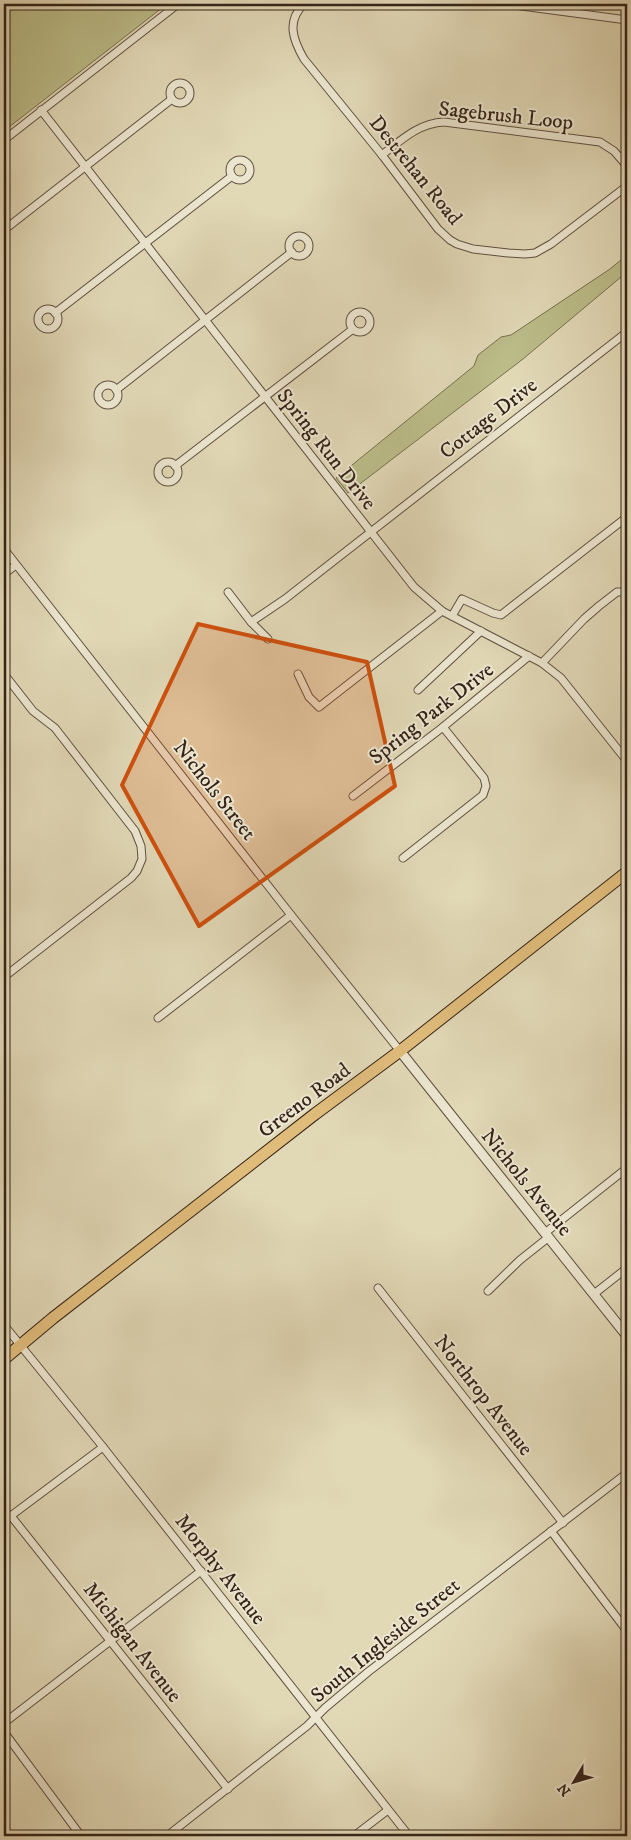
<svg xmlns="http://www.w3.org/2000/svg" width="631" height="1840" viewBox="0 0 631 1840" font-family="'IM FELL DW Pica',serif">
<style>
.green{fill:#bbbc88;stroke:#787050}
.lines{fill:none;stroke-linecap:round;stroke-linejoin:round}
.minor-casing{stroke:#605040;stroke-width:9}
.tertiary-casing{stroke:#605040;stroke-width:11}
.primary-casing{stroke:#352318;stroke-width:13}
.minor{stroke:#ece6d0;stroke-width:7}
.tertiary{stroke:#ece6d0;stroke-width:9}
.primary{stroke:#e0bc7b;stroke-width:11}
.marked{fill:#cd510e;fill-opacity:0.2;stroke:#cd510e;stroke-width:4;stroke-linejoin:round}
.labels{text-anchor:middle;stroke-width:4;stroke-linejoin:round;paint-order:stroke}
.street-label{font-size:21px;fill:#352318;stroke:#ece6d0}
</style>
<rect width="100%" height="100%" fill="#e1d8b6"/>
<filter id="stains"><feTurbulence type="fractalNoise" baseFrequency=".004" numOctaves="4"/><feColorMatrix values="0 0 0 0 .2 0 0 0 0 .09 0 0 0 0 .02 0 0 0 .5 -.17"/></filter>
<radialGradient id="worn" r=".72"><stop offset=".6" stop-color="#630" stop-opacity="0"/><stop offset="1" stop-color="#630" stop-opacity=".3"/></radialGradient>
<g class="green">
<path d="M 4,4 L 167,4 L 4,131 Z"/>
<path d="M 627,255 L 627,272 L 523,359 L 348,493 L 336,478 L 474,366 L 478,355 L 501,337 L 511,335 L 610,269 Z"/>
</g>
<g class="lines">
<g class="minor-casing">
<g id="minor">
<path d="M 304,4 C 286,21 293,40 304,59 L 382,155 L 438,229 L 450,240 L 457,244 L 473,249 L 508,253 L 525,254 L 535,253 L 551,244 L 627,186"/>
<path d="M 507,4 L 627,20"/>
<circle cx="180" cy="93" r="10"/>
<path d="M 41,110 L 414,587 L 442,611 L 542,663 L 561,678 L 627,761"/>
<path d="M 4,140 L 178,4"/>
<path d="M 382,155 C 401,140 419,123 444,122 L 600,142 L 614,151 L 627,166"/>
<circle cx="240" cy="170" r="10"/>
<path d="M 4,230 L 172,99"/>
<circle cx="299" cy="246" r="10"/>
<circle cx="48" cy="319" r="10"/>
<circle cx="360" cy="322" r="10"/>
<path d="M 55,313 L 232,176"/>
<circle cx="108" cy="395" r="10"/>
<path d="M 116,390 L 292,252"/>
<circle cx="168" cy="472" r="10"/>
<path d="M 175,466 L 353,329"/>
<path d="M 4,549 L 291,915 L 400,1051"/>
<path d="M 4,574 L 16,565"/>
<path d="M 228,592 L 251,622 L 268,639"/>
<path d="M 452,616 L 462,599 L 493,613 L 501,615 L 627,517"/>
<path d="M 251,622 L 285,599 L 627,332"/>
<path d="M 542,663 L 584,619 L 599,606 L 617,592 L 623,592 L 627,596"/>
<path d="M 4,674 L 33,711 L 55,728 L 135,831 L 141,846 L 142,859 L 137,871 L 131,878 L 4,977"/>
<path d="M 298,674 L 309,697 L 319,707 L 442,611"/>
<path d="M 418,690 L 481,631"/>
<path d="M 353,796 L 443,727 L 529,656"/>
<path d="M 403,858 L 483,795 L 486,786 L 484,778 L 443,727"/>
<path d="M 158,1018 L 291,915"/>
<path d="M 545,1233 L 627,1168"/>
<path d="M 378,1288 L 563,1523"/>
<path d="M 488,1291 L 520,1260 L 549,1237"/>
<path d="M 594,1294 L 627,1268"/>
<path d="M 4,1325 L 103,1447 L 409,1836"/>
<path d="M 11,1516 L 228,1789"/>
<path d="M 4,1521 L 103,1447"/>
<path d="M 551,1531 L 627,1631"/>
<path d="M 4,1723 L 201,1571"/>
<path d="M 4,1732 L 81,1836"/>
<path d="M 167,1836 L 307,1726 L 325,1708 L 368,1672 L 627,1473"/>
<path d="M 354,1836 L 388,1810"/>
</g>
</g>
<g class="tertiary-casing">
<path id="tertiary" d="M 400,1051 L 627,1336"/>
</g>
<g class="primary-casing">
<path id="primary" d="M 4,1359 L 53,1318 L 315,1114 L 400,1051 L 627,872"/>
</g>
<use href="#minor" class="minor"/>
<use href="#tertiary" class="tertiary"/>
<use href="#primary" class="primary"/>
</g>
<path class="marked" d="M 198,624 L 367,662 L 395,786 L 199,926 L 122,785 Z"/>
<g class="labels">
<g class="street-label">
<text transform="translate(506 115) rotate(6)" y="7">Sagebrush Loop</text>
<text transform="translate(416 170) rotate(51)" y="7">Destrehan Road</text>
<text transform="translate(488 418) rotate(-38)" y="7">Cottage Drive</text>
<text transform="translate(327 449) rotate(52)" y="7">Spring Run Drive</text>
<text transform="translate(431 713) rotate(-38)" y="7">Spring Park Drive</text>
<text transform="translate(215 790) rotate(52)" y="7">Nichols Street</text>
<text transform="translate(304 1100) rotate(-37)" y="7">Greeno Road</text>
<text transform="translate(527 1182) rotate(51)" y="7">Nichols Avenue</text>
<text transform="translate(484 1395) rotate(52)" y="7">Northrop Avenue</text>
<text transform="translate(221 1569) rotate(52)" y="7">Morphy Avenue</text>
<text transform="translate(385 1640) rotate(-39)" y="7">South Ingleside Street</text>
<text transform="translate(133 1642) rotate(52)" y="7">Michigan Avenue</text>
</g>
</g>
<rect width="631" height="1840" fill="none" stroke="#e1d8b6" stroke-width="20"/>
<rect x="5" y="5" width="621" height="1830" fill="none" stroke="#352318" stroke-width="2.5"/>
<rect x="10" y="10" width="611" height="1820" fill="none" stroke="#352318"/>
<g transform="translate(574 1782) rotate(232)" stroke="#ece6d0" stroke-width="4" paint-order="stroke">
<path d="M0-4L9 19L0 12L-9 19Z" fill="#352318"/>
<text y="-8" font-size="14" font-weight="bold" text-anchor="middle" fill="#352318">N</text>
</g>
<rect width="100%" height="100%" filter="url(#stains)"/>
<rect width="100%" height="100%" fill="url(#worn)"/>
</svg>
